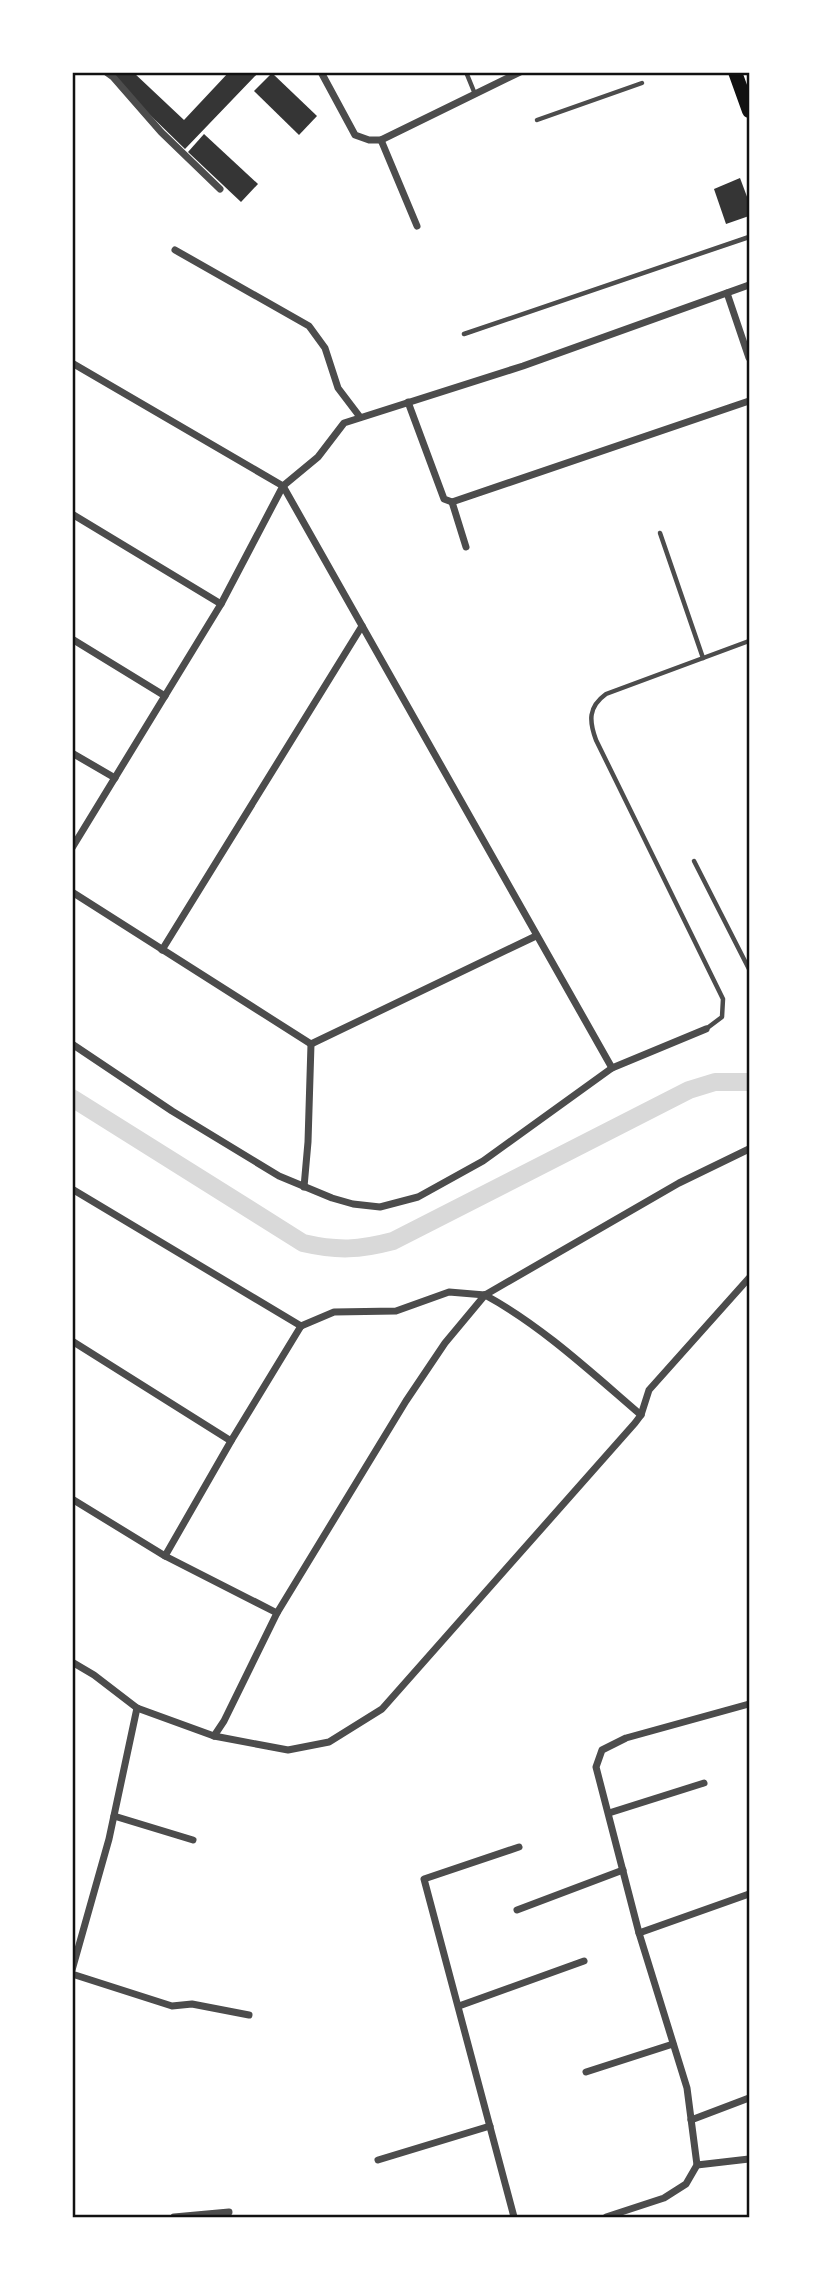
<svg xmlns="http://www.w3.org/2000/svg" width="821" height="2289" viewBox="0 0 821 2289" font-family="'Exo 2',sans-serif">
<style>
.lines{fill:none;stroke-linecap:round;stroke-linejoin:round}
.canal{stroke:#d9d9d9;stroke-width:18}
.building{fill:#353535}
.service{stroke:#4c4c4c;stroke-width:4.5}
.minor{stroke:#4c4c4c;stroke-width:7}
.primary{stroke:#111;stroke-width:14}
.neatline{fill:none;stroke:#111;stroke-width:2.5}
</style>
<rect width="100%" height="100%" fill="#fff"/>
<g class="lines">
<path class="canal" d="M 72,1098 L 303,1243 C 338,1251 359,1250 393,1241 L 689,1090 L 715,1082 L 749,1082"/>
</g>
<g class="building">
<path d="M 106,72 L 133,72 L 184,120 L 229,72 L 259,72 L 185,149 Z"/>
<path d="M 272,73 L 317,116 L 299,135 L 254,91 Z"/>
<path d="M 204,134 L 258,184 L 241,202 L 188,152 Z"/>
<path d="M 740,178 L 749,202 L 749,216 L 726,224 L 714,189 Z"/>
</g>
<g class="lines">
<g class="service">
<path d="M 466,72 L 475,94"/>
<path d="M 537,120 L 642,83"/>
<path d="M 464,334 L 749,237"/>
<path d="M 660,533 L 703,658"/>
<path d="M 694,861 L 749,969"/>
<path d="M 706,1029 L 722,1017 L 723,999 L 596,740 C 589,721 588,707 606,694 L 749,641"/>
</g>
<g class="minor">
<path d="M 106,72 L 113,77 L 161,132 L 220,189"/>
<path d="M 321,72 L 355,135 L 369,140 L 381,140 L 520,72"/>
<path d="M 381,140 L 417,226"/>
<path d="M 175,250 L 309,326 L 325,348 L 338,388 L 360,417"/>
<path d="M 727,293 L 749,358"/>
<path d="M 72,363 L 283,486 L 612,1068"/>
<path d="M 408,402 L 444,499 L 452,502 L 749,401"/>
<path d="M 452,502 L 466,547"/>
<path d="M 72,514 L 221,604"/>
<path d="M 72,639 L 165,696"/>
<path d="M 72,753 L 115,778"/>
<path d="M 72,848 L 221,604 L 283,486 L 318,457 L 344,423 L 523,366 L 749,285"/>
<path d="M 72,892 L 311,1044"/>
<path d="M 162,950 L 362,626"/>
<path d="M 72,1044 L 172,1111 L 279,1176 L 332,1198 L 353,1204 L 380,1207 L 418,1197 L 483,1161 L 612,1068 L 706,1029"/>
<path d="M 311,1044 L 536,936"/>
<path d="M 304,1187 L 308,1142 L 311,1044"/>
<path d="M 72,1189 L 301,1326"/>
<path d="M 485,1295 C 542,1326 592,1373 641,1415"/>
<path d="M 301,1326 L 334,1312 L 396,1311 L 449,1292 L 485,1295 L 679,1183 L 749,1149"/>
<path d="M 72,1341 L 231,1441"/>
<path d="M 72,1499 L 165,1556 L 277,1613"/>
<path d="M 165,1556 L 231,1441 L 301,1326"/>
<path d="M 72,1662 L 94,1675 L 137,1708 L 214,1736 L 288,1750 L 329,1742 L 382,1709 L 635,1423 L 641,1415 L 649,1390 L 749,1278"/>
<path d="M 214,1736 L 224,1721 L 277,1613 L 406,1401 L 445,1343 L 485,1295"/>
<path d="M 609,1813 L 704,1783"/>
<path d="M 114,1816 L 193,1840"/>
<path d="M 517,1910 L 623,1870"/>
<path d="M 639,1933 L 749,1894"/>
<path d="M 72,1970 L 109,1839 L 137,1708"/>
<path d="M 72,1974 L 172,2006 L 192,2004 L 249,2015"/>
<path d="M 459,2006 L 584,1961"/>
<path d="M 586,2072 L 673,2044"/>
<path d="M 691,2120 L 749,2098"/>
<path d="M 378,2160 L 490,2126"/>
<path d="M 697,2165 L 749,2159"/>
<path d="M 174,2217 L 229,2212"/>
<path d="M 514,2217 L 424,1879 L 519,1847"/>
<path d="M 606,2217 L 664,2198 L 686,2184 L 697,2165 L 687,2088 L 639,1933 L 596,1767 L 602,1750 L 626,1738 L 749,1704"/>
</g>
<path class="primary" d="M 735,72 L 749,111"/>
</g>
<rect width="821" height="2289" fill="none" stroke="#ffffff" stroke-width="147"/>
<rect x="74" y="74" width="674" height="2142" class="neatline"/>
</svg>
